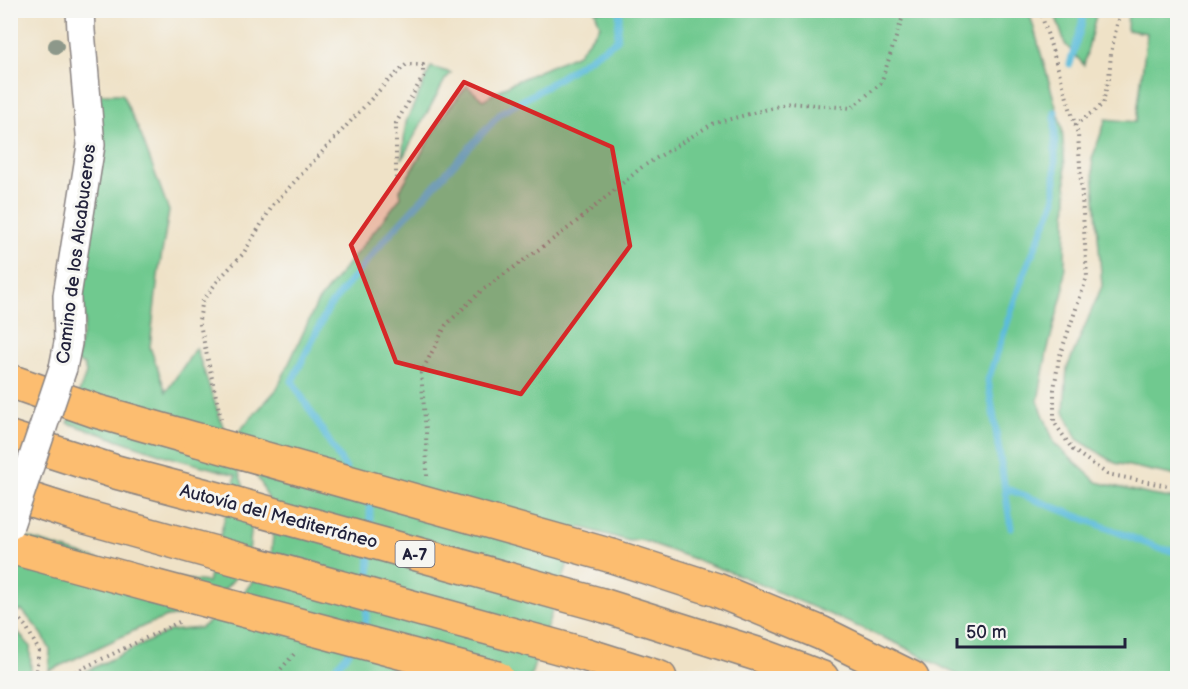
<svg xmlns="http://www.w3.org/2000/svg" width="1188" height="689" viewBox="0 0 1188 689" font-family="'Balsamiq Sans',sans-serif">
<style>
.green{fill:#70c98f;stroke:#497665;stroke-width:1.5}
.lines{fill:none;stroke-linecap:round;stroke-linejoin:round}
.stream{stroke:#5cbcda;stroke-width:7}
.minor-casing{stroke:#888281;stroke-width:30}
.motorway-casing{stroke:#888281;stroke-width:36}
.path{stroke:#888281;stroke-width:4;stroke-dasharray:1.5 4.5;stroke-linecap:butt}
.minor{stroke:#fff;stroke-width:27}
.motorway{stroke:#fcbd6f;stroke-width:33}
.minor-bridge-casing{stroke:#888281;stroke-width:30;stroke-linecap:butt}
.motorway-bridge-casing{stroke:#888281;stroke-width:36;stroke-linecap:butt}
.minor-bridge{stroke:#fff;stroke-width:27}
.motorway-bridge{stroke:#fcbd6f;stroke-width:33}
.tree{fill:#8d988a}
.marked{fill:#d62828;fill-opacity:0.2;stroke:#d62828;stroke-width:4.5;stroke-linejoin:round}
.labels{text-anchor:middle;stroke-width:6;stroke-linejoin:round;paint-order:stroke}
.shield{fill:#f6f6f2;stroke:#626272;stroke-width:1.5}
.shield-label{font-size:16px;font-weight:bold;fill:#22223b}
.street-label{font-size:18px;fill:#22223b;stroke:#f6f6f2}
</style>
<rect width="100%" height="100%" fill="#f6f6f2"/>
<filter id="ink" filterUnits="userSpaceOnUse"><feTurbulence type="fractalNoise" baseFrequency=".0167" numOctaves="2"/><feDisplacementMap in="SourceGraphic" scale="12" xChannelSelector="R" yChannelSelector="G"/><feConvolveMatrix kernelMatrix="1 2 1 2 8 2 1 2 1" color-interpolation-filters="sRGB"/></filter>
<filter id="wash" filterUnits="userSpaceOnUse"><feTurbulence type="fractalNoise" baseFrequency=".008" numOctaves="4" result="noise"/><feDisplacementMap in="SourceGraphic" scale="24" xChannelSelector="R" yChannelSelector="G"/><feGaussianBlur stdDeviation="1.35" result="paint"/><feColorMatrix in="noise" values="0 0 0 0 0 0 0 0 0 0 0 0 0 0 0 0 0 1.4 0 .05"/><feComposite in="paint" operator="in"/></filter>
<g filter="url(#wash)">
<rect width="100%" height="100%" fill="#efe2c7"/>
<g class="green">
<path d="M 595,11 L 1029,11 L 1062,128 L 1067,195 L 1064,288 L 1047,352 L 1038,401 L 1055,444 L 1097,482 L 1151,495 L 1177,499 L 1177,678 L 963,678 L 898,644 L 741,576 L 641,540 L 629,541 L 580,527 L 530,678 L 72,678 L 170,631 L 200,628 L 236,603 L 271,557 L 275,513 L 261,483 L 232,439 L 277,389 L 317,303 L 401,197 L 400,190 L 445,113 L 467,86 L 483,100 L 512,83 L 578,54 L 600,26 Z"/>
<path d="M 1054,11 L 1095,11 L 1096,15 L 1084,65 L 1065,44 Z"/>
<path d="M 1128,11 L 1177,11 L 1177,476 L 1115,463 L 1077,439 L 1064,411 L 1067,368 L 1102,286 L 1092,159 L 1106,119 L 1136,122 L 1147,33 L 1127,30 Z"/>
<path d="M 431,67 L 451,73 L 445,80 L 402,159 L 406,122 Z"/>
<path d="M 93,94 L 122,94 L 141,135 L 169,211 L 158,276 L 150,347 L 166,392 L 196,348 L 253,514 L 249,552 L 234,579 L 218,597 L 192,614 L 167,617 L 146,625 L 49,671 L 50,650 L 42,634 L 22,610 L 11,613 L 11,571 L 22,536 L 151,576 L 208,582 L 236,475 L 169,457 L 68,423 L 86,373 L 84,365 L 76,361 L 85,323 L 80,258 L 105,151 L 95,125 Z"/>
<path d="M 11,631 L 17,631 L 30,646 L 31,673 L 27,678 L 11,678 Z"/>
</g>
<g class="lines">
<g class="stream">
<path d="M 1070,64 L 1082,23 L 1083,10"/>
<path d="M 346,469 L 292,381 L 329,307 L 386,238 L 501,113 L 547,86 L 617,40 L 620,10"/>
<path d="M 1005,488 L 1161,549 L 1178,552"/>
<path d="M 365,499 L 370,507 L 370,531"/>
<path d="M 1011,528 L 988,380 L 1023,276 L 1055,200 L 1055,112"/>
<path d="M 369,585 L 370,551"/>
<path d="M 365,633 L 367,605"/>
<path d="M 327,678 L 352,648"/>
</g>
</g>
</g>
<g filter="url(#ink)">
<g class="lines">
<g class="minor-casing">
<path id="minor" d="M 63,368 L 68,343 L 67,296 L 91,145 L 81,31 L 80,10"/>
</g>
<g class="motorway-casing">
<g id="motorway">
<path d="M 10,381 L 96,411 L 198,440"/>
<path d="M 10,438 L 116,472 L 229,502"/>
<path d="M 10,493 L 82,516 L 215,553"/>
<path d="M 10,547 L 153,586"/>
<path d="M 612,556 L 717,590 L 821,633 L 912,678"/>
<path d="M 602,605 L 760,655 L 822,678"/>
<path d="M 587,655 L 660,678"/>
</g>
</g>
<g class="path">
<path d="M 1040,10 L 1078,134 L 1087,277 L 1059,358 L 1054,389 L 1054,422 L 1073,450 L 1107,474 L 1178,488"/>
<path d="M 1075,125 L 1102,105 L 1109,79 L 1111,53 L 1120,10"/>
<path d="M 221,419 L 199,320 L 203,300 L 220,278 L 243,254 L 273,205 L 386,83 L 407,64 L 423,65 L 423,77 L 396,123 L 396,181"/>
<path d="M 427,476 L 426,431 L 421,373 L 446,325 L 481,291 L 570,227 L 642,167 L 712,124 L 790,103 L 852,108 L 881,83 L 905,10"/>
<path d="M 10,621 L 19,618 L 27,628 L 39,651 L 35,678"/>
<path d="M 74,673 L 92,678"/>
<path d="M 58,678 L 73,673 L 179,622"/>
<path d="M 273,678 L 296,652"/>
</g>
<use href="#minor" class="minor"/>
<use href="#motorway" class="motorway"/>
<g class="minor-bridge-casing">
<path id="minor-bridge" d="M 10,525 L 63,368"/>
</g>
<g class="motorway-bridge-casing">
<g id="motorway-bridge">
<path d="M 198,440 L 612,556"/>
<path d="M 229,502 L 602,605"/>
<path d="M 215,553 L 587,655"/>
<path d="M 153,586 L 497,678"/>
</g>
</g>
<use href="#minor-bridge" class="minor-bridge"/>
<use href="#motorway-bridge" class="motorway-bridge"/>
</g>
<circle class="tree" cx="56" cy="46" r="8"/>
</g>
<path class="marked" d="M 464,82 L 612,147 L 630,246 L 521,394 L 396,362 L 351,245 Z"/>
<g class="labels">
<rect class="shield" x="395.5" y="541" width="39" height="26" rx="4.5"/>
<g class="shield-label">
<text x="415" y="560">A-7</text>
</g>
<g class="street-label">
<text transform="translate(76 254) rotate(-83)" y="6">Camino de los Alcabuceros</text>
<text transform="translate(279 516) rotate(15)" y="6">Autovía del Mediterráneo</text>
</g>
</g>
<rect width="1188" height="689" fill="none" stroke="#f6f6f2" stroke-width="36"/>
<path d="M957 638v9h168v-9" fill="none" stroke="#22223b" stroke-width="3"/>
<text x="966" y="638" font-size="18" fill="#22223b" stroke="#f6f6f2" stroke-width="4.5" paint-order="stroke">50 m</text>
</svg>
